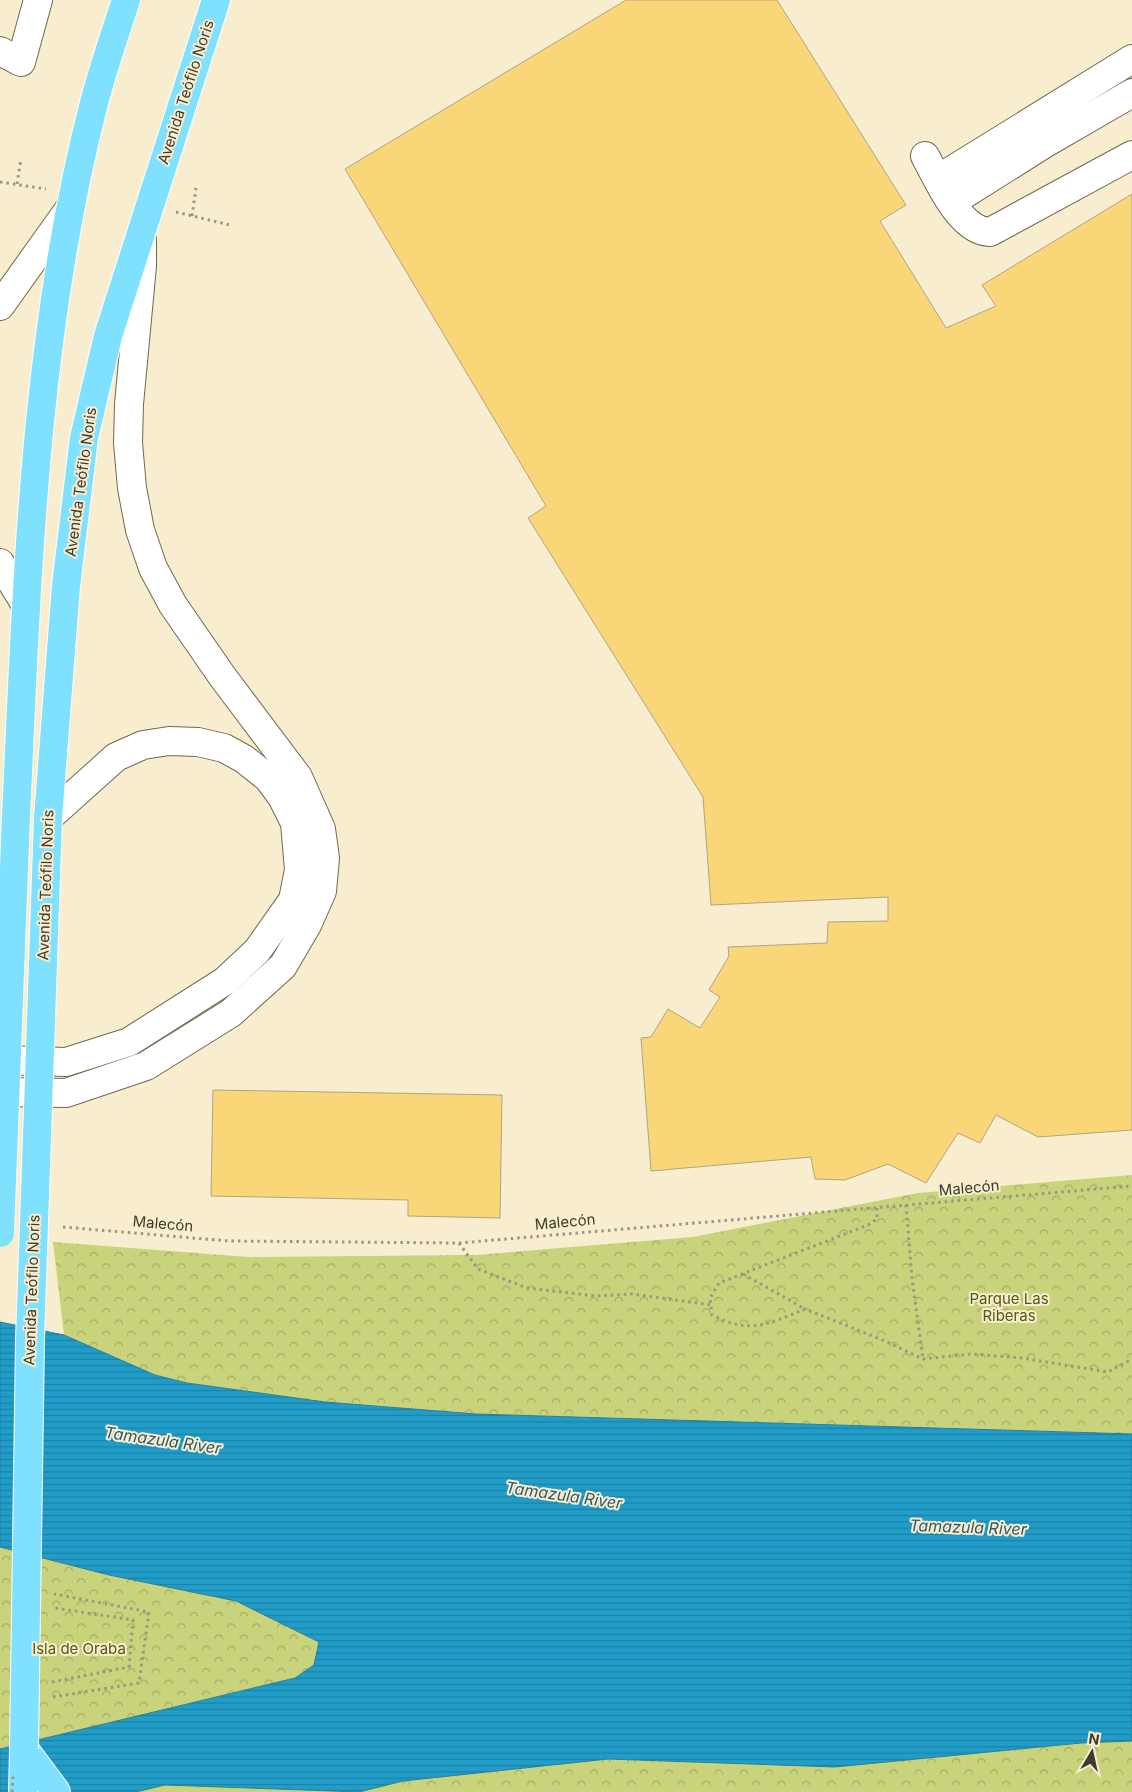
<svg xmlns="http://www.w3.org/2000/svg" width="1132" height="1792" viewBox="0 0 1132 1792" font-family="Inter,sans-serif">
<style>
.park{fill:url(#park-crowns)}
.water{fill:url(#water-rules);stroke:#297f9a}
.building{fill:#f9d677;stroke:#afa488}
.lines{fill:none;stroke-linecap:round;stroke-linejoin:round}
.minor-casing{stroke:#72684e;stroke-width:30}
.major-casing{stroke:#fff;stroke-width:30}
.path{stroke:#9d9680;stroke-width:3;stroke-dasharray:2.5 4;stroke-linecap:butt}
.minor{stroke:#fff;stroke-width:28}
.major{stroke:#7fe1fe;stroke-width:28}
.major-bridge-casing{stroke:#fff;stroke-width:30;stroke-linecap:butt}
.path-bridge{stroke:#9d9680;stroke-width:3;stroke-dasharray:2.5 4;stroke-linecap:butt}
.major-bridge{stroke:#7fe1fe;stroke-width:28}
.labels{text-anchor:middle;stroke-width:4;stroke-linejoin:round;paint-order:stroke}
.street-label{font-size:15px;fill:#3e3a2e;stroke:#f8edce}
.park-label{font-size:15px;fill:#545a15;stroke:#f8edce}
.water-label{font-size:16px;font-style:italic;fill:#2b596d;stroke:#f8edce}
</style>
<defs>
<pattern id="park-crowns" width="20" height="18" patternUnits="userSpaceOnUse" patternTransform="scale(1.25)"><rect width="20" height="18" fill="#c8d37c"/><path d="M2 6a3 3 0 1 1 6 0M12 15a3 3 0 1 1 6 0" fill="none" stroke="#a4ac66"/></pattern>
<pattern id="water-rules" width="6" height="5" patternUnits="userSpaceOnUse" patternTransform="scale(1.25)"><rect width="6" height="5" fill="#209dc9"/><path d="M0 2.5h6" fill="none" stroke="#1d81a4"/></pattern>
</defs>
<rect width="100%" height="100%" fill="#f8edce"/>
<g class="park">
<path d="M 1132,1175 L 1132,1434 L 476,1414 L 325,1402 L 187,1383 L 155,1375 L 64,1335 L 53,1242 L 248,1257 L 476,1255 L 693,1237 L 918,1193 Z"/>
<path d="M 0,1547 L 109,1575 L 236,1601 L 319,1642 L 314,1665 L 295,1678 L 0,1749 Z"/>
<path d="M 1132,1741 L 1132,1792 L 359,1792 L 403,1781 L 608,1759 L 835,1767 L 1081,1743 Z"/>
<path d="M 165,1785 L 352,1792 L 136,1792 Z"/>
</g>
<path class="water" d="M 0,1322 L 64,1335 L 155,1375 L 187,1383 L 325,1402 L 476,1414 L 1132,1434 L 1132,1741 L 1081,1743 L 835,1767 L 608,1759 L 403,1781 L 359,1792 L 165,1785 L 136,1792 L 0,1792 L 0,1749 L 295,1678 L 314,1665 L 319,1642 L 236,1601 L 109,1575 L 0,1547 Z"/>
<g class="building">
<path d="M 626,0 L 777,0 L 906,205 L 880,221 L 946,328 L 996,306 L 982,285 L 1132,194 L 1132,1130 L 1038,1137 L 996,1115 L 980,1143 L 958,1133 L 926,1183 L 888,1164 L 845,1180 L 815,1179 L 811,1157 L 651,1171 L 641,1038 L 651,1037 L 668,1009 L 700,1028 L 720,997 L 709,990 L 729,956 L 728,947 L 827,943 L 828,922 L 888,921 L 888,897 L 711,905 L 703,797 L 528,518 L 546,506 L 345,169 Z"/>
<path d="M 213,1090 L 502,1095 L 500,1218 L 408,1216 L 408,1200 L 211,1196 Z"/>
</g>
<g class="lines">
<g class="minor-casing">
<g id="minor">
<path d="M 0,51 L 21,62 L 38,0"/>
<path d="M 925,156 C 938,179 959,231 990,232 L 1132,155"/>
<path d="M 938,179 L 1132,59"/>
<path d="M 952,202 L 1044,144 L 1132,93"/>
<path d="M 0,306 L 70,208"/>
<path d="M 0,563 L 26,605"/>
<path d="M 0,1060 L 66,1062 L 129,1042 L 225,981 L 257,951 L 293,900 L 299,870 L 295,823 L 282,797 L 268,778 L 244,759 L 224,748 L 198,742 L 169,741 L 143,745 L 116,757 L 48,818"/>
<path d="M 0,1092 L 66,1093 L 146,1066 L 231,1013 L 283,966 L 307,925 L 322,891 L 325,858 L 321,829 L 298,777 L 222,676 L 173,605 L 153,568 L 140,530 L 132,488 L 128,443 L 129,404 L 142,266 L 142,240"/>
</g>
</g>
<g class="major-casing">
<g id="major">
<path d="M 16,817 C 27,580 34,334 94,103 C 103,68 115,34 126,0"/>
<path d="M 48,818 L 66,586 L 84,438 L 108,336 L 216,0"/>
<path d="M 24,1749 L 56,1792"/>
<path d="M 23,1792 L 24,1749"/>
</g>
</g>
<g class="path">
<path d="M 0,182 L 46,189"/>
<path d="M 17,184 L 21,159"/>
<path d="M 176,212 L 230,225"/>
<path d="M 192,216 L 196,188"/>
<path d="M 906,1205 L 912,1278 L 923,1359"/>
<path d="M 877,1208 L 877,1219 L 868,1225 L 719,1283 L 710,1298 L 712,1315 C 751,1335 768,1324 805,1309 L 885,1341 L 923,1359 L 971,1354 L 1022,1358 L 1108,1372 L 1132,1359"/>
<path d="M 63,1227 L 229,1241 L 459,1243 L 1132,1186"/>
<path d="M 459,1243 L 478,1269 L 527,1288 L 595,1296 L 632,1294 L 711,1305"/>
<path d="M 743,1274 L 805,1309"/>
<path d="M 52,1682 L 129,1667 L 133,1620 L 55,1608"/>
<path d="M 53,1697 L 139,1683 L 149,1612 L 54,1594"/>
</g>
<use href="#minor" class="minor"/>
<use href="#major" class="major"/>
<g class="major-bridge-casing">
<g id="major-bridge">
<path d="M 0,1233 L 16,817"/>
<path d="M 24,1749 L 30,1339 L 48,818"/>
</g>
</g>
<path class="path-bridge" d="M 12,1792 L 13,1775"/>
<use href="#major-bridge" class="major-bridge"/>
</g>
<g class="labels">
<g class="street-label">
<text transform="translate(186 92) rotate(-72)" y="5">Avenida Teófilo Noris</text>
<text transform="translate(81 482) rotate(-82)" y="5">Avenida Teófilo Noris</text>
<text transform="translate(46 885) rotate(-88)" y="5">Avenida Teófilo Noris</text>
<text transform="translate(969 1188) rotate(-5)" y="5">Malecón</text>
<text transform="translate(565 1222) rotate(-5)" y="5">Malecón</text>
<text transform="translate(163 1224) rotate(5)" y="5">Malecón</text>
<text transform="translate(32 1290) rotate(-88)" y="5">Avenida Teófilo Noris</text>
</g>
<g class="park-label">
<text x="1009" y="1304">Parque Las<tspan x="1009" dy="17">Riberas</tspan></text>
<text x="79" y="1654">Isla de Oraba</text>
</g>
<g class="water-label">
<text transform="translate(163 1440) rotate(8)" y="6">Tamazula River</text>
<text transform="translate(564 1495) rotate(8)" y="6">Tamazula River</text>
<text transform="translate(968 1527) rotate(2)" y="6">Tamazula River</text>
</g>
</g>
<g transform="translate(1092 1752) rotate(9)" stroke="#f8edce" stroke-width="4" paint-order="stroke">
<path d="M0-4L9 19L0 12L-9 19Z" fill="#3e3a2e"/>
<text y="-8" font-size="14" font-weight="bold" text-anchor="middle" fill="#3e3a2e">N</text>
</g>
</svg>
